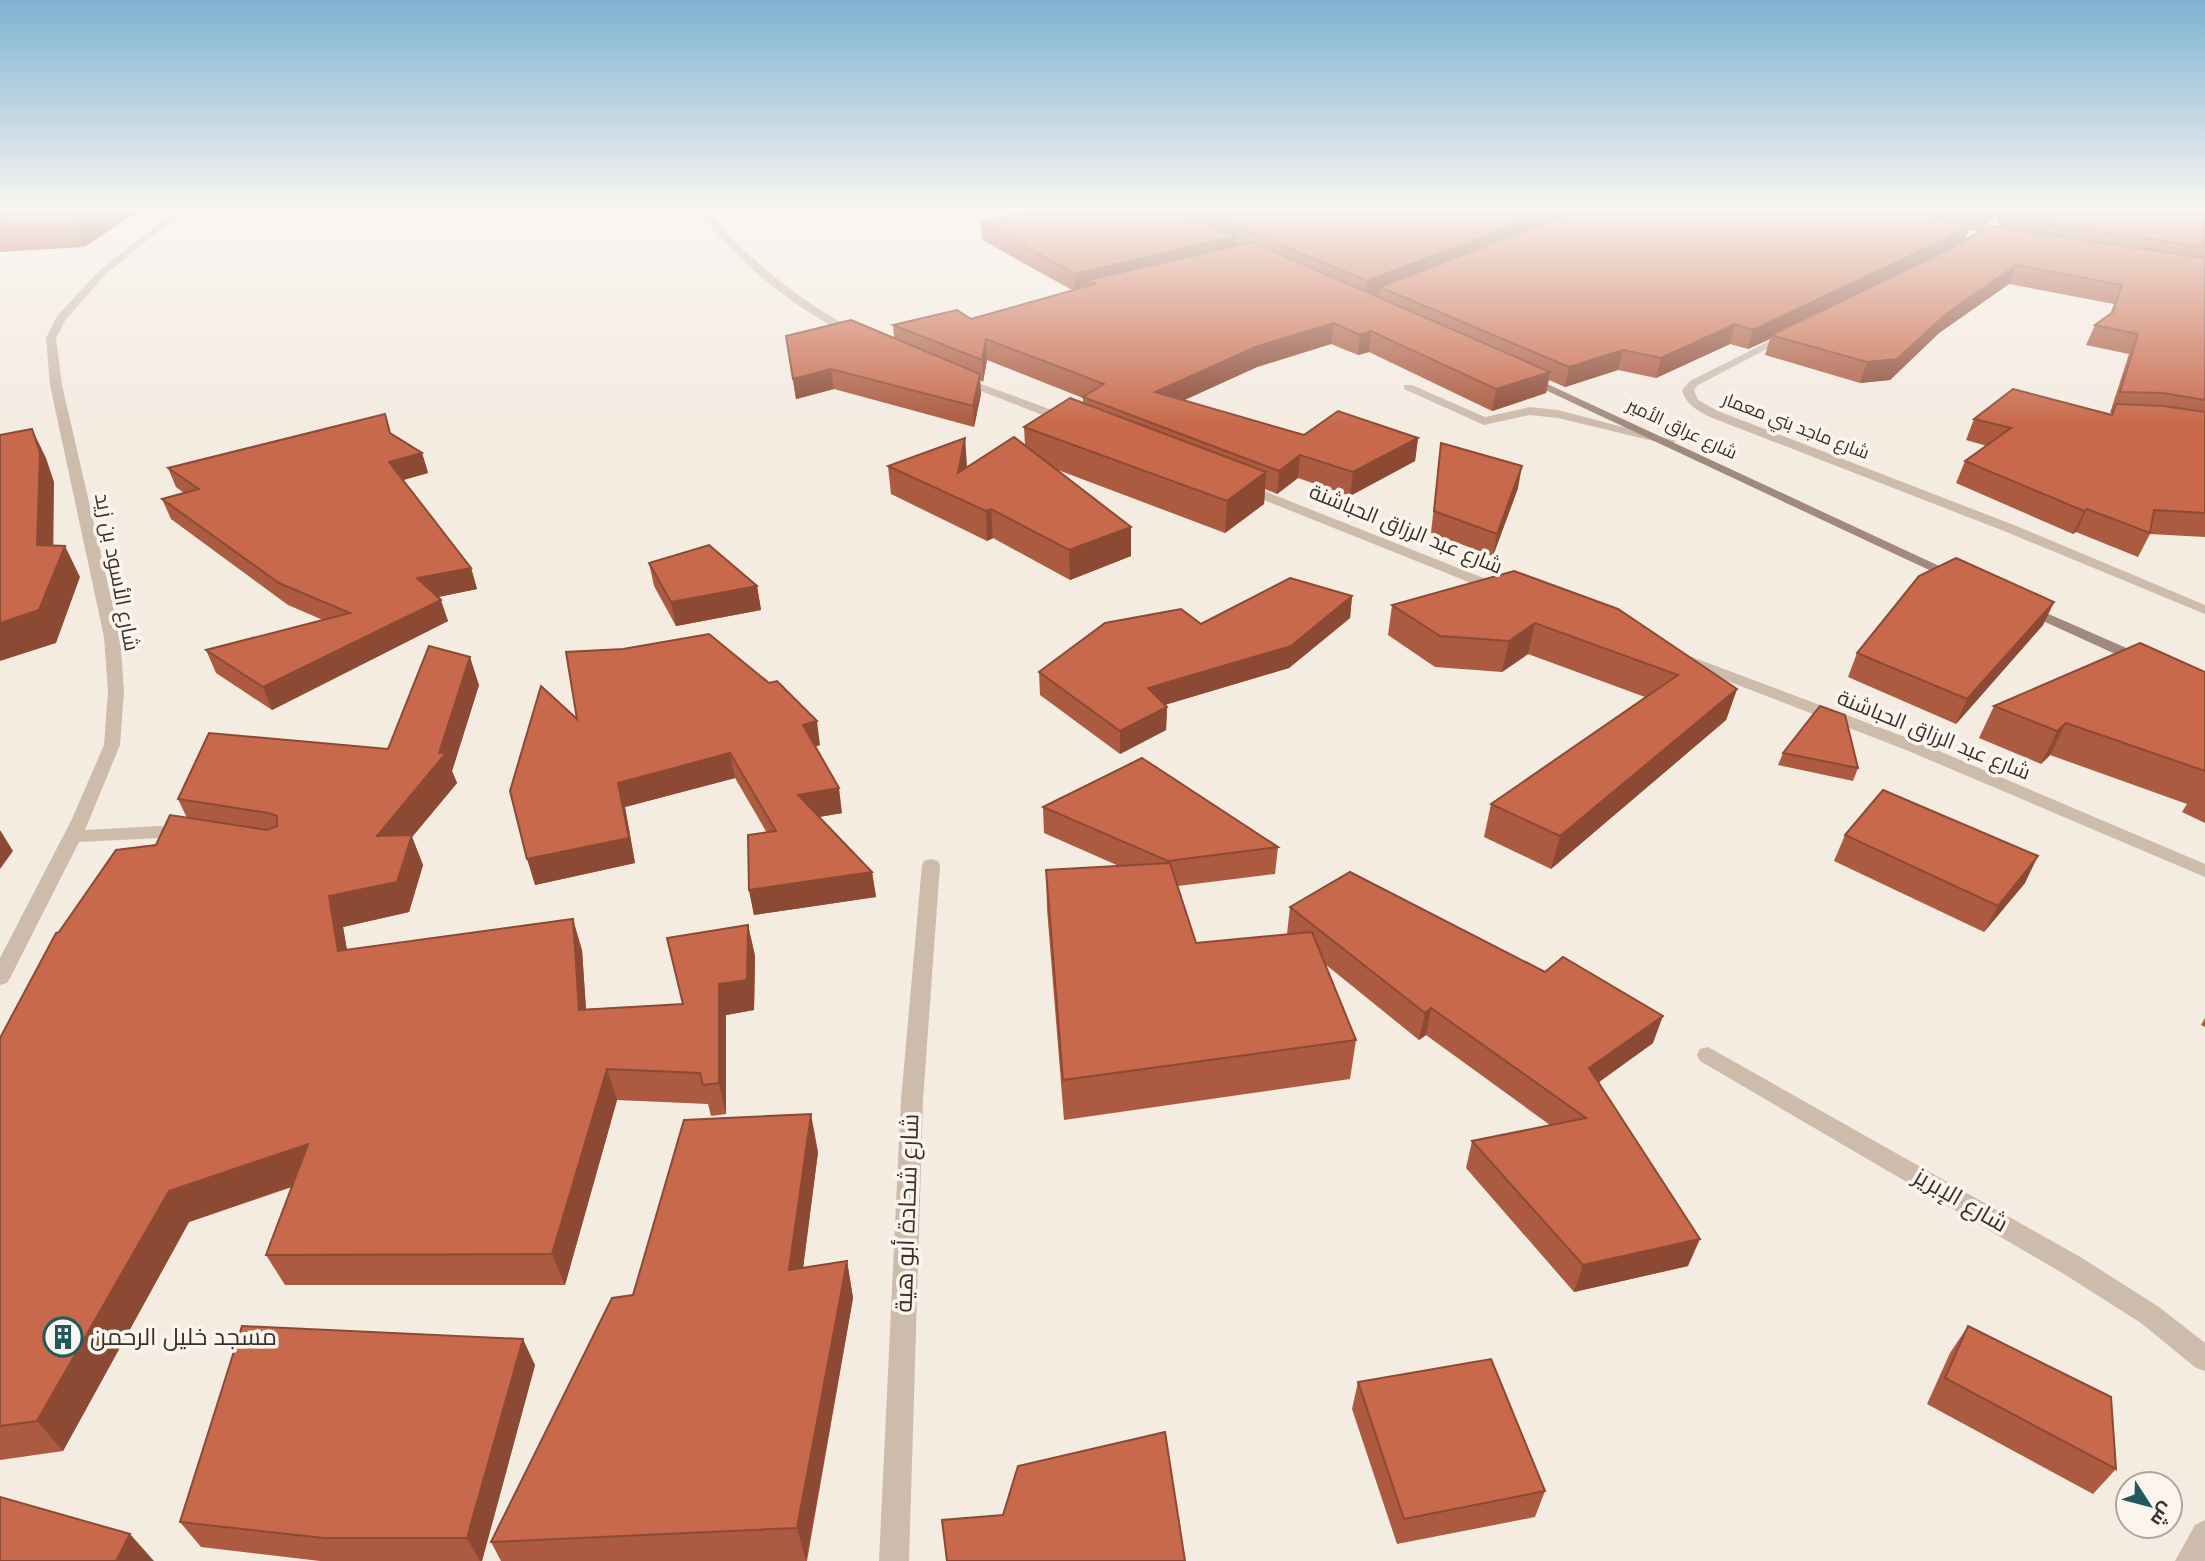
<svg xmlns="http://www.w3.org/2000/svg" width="2205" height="1561" viewBox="0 0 2205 1561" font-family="'Noto Sans',Cairo,sans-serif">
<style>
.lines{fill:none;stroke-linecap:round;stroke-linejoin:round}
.lane{fill:#cdbbac;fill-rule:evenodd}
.street{fill:#cdbbac;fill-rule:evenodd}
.secondary{fill:#a18a7d;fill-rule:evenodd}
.wall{fill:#ac5a40}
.shaded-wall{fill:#8c4a34}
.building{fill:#c8694b;stroke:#8c4a34;stroke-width:2}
.labels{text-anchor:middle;stroke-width:7;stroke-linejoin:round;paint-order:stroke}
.far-street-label{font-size:18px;fill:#3b302b;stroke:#fbf5ee}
.street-label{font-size:21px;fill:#3b302b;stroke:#fbf5ee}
.near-street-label{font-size:24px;fill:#3b302b;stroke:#fbf5ee}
.near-poi-label{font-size:24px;fill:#3b302b;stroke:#fbf5ee;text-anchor:start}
</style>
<rect width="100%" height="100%" fill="#f4ebe1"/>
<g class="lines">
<path class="lane" d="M 1404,385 L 1412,385 L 1485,417 L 1530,407 L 1558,410 L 1676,441 L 1670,445 L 1558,418 L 1530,415 L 1484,425 L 1404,389 Z"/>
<g class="street">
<path d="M 178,208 L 187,208 L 106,274 L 66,319 L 56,338 L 62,385 L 120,637 L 124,691 L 120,745 L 85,830 L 160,826 L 190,832 L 193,836 L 184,842 L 160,838 L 79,842 L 10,978 L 7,983 L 0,985 L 0,958 L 72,819 L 104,745 L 108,691 L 104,637 L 50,385 L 46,338 L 57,316 L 100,270 Z"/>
<path d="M 697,208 L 705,208 C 749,260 799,301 860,333 L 860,337 C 849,338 835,329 826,323 C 775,293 732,255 697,208 Z"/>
<path d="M 2005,208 L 2014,208 L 1977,244 L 1971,244 L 1971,240 Z"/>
<path d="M 1783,334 L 1792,336 L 1698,385 L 1694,390 L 1698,400 L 1718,411 L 2014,525 L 2205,605 L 2205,614 L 2004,531 L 1710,417 C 1697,410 1686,405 1682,390 L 1690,381 Z"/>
<path d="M 959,376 L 1071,417 L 1073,420 L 1063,423 L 955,381 L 953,379 Z"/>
<path d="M 1244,483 L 1506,587 L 1508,590 L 1506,593 L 1496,593 L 1239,490 L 1238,487 Z"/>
<path d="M 1684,654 L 1918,742 L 2205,864 L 2205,877 L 1906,750 L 1678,662 L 1676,659 L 1678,656 Z"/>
<path d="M 931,859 L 938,861 L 940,865 L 923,1100 L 909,1561 L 879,1561 L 901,1100 L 922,865 L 924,861 Z"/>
<path d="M 1708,1047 L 2082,1258 L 2159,1307 L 2205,1343 L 2205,1371 L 2196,1368 L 2141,1323 L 2064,1274 L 1700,1061 L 1697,1055 L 1700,1049 Z"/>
<path d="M 2205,1520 L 2205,1561 L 2175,1561 L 2195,1525 Z"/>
</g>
<g class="secondary">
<path d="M 1528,375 L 1963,577 L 1961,580 L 1951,580 L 1897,555 L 1524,380 L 1524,376 Z"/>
<path d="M 2026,604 L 2147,657 L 2149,660 L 2141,665 L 2135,663 L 2021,611 L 2019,608 L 2021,605 Z"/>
</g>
</g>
<g class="wall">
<path d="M 0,208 L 143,208 L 84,247 L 0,252 Z"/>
<path d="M 1173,208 L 2003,208 L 1979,232 L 1968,230 L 1965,240 L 1996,227 L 2000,217 L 2205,208 L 2205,537 L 2150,534 L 2138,557 L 2076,532 L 2073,534 L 1956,483 L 1965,461 L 1987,446 L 1966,440 L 1974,419 L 2111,415 L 2112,413 L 2110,413 L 2129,354 L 2086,345 L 2095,325 L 2110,314 L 2114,304 L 2009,284 L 1939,333 L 1890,380 L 1860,383 L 1765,355 L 1770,339 L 1748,349 L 1730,344 L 1656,378 L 1618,370 L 1565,387 L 1549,380 L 1546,393 L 1492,411 L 1369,352 L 1358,355 L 1331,344 L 1257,367 L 1184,400 L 1304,435 L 1418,438 L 1415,461 L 1350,496 L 1298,478 L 1277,494 L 1265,489 L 1264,504 L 1225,533 L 1058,470 L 1131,527 L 1131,556 L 1070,580 L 993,538 L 987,541 L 891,494 L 888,466 L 965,438 L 966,467 L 1025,445 L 1024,427 L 1083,403 L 1083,398 L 987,360 L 983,382 L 980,380 L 981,394 L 974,427 L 834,389 L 796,399 L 786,336 L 894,338 L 893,325 L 971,319 L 1072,290 L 982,240 L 981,222 Z"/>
<path d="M 392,434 L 422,453 L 428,473 L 403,480 L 471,568 L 477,589 L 438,597 L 448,621 L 272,710 L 216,673 L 206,650 L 323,620 L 288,605 L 171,519 L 162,499 L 184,493 L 176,487 L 168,468 Z"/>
<path d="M 1441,443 L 1518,488 L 1493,556 L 1431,533 Z"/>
<path d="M 649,563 L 757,586 L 761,610 L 676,626 L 654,586 Z"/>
<path d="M 1514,571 L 1737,689 L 1726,720 L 1551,869 L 1484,837 L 1491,804 L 1645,697 L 1528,654 L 1502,672 L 1435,667 L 1388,635 L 1392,605 Z"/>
<path d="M 1352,596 L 1350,618 L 1289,668 L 1165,705 L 1167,707 L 1166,730 L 1120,754 L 1040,695 L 1039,672 L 1201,624 Z"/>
<path d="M 2054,602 L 2043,625 L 1956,724 L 1848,677 L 1857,653 Z"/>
<path d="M 2205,672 L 2205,823 L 2182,812 L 2187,804 L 2050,755 L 2041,764 L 1979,738 L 1994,706 Z"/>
<path d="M 479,685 L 452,771 L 457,783 L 412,837 L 423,865 L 409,912 L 343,927 L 347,950 L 582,950 L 586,1009 L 683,1004 L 748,925 L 755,956 L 754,1010 L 726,1015 L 726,1114 L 711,1116 L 708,1104 L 617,1100 L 565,1285 L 285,1285 L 266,1255 L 292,1187 L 189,1222 L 63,1451 L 0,1460 L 0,1038 L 59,932 L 187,818 L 178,799 L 388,749 Z"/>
<path d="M 577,719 L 820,745 L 815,747 L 842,813 L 819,817 L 872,872 L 876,897 L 754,915 L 749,890 L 767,833 L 735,778 L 625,807 L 635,863 L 535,885 Z"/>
<path d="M 1783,753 L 1858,768 L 1853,781 L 1778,765 Z"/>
<path d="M 1043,807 L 1278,847 L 1275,874 L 1178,886 L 1196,943 L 1288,934 L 1287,934 L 1290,907 L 1653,1043 L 1599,1082 L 1688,1266 L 1574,1292 L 1466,1168 L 1472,1141 L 1550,1125 L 1426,1035 L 1419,1040 L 1325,964 L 1356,1040 L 1350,1079 L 1064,1120 L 1047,909 L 1046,870 L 1119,866 L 1044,833 Z"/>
<path d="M 1845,835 L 2025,883 L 1984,932 L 1834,861 Z"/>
<path d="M 2205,1018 L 2205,1027 L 2201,1025 Z"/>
<path d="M 818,1152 L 803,1268 L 847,1261 L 853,1298 L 807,1561 L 501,1561 L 491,1542 L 633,1295 Z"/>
<path d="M 1968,1326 L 2116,1469 L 2093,1494 L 1927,1404 L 1950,1353 Z"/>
<path d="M 535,1365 L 482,1561 L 320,1561 L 201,1547 L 180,1522 Z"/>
<path d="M 1358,1382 L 1545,1491 L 1535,1517 L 1397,1544 L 1352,1409 Z"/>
</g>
<g class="shaded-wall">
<path d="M 104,208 L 143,208 L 84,247 L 75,226 Z"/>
<path d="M 1558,208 L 1599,208 L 1380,287 L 1380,294 L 1365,300 L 1367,281 Z"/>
<path d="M 1992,208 L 2003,208 L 1979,232 L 1985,214 Z"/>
<path d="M 1971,223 L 1965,241 L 1935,259 L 1771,335 L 1770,339 L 1748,349 L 1753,330 Z"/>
<path d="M 1236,236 L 1235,254 L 1095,284 L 1088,280 L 1088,289 L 1075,292 L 1075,274 Z"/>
<path d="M 2016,265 L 2009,284 L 1939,333 L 1890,380 L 1860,383 L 1867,362 L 1946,314 Z"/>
<path d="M 1334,323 L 1331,344 L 1257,367 L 1154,414 L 1155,392 L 1258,346 Z"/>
<path d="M 1735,324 L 1730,344 L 1656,378 L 1661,358 Z"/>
<path d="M 1371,331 L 1369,352 L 1358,355 L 1360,335 Z"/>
<path d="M 986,339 L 987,360 L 983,382 L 982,360 Z"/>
<path d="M 1623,350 L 1618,370 L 1565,387 L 1569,367 Z"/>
<path d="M 831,369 L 834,389 L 796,399 L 793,379 Z"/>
<path d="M 1550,372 L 1546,393 L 1492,411 L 1496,389 Z"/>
<path d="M 980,374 L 981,394 L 974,427 L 973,406 Z"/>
<path d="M 32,429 L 46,458 L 54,482 L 53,576 L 37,545 Z"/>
<path d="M 965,438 L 967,466 L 960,502 L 958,473 Z"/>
<path d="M 1418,438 L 1415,461 L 1350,496 L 1353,472 Z"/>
<path d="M 422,453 L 428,473 L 396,482 L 389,462 Z"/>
<path d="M 1300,455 L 1298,478 L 1277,494 L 1279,471 Z"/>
<path d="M 1522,466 L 1518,488 L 1493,556 L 1497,534 Z"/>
<path d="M 1266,472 L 1264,504 L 1225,533 L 1227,501 Z"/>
<path d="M 991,509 L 993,538 L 987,541 L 986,511 Z"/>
<path d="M 2087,509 L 2076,532 L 2073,534 L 2084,511 Z"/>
<path d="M 1131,527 L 1131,556 L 1070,580 L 1069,550 Z"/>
<path d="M 65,546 L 80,577 L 56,643 L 0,661 L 0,623 Z"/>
<path d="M 471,568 L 477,589 L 424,600 L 417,578 Z"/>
<path d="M 757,586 L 761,610 L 676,626 L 671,602 Z"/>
<path d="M 1352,596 L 1350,618 L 1289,668 L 1147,710 L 1148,688 Z"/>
<path d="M 441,600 L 448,621 L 272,710 L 263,687 Z"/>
<path d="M 2054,602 L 2043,625 L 1956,724 L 1967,699 Z"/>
<path d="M 1535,623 L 1528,654 L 1502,672 L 1509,641 Z"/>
<path d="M 470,657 L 479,685 L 452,771 L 457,783 L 412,837 L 423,865 L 409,912 L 343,927 L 352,981 L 338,951 L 329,896 L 439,753 Z"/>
<path d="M 1737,689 L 1726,720 L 1551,869 L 1560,836 Z"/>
<path d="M 1167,707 L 1166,730 L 1120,754 L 1120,731 Z"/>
<path d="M 817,721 L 820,745 L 807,749 L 803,725 Z"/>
<path d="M 2066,723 L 2050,755 L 2041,764 L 2057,731 Z"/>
<path d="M 730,753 L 735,778 L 625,807 L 635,863 L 535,885 L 527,859 L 618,783 Z"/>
<path d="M 839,788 L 842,813 L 802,820 L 798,795 Z"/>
<path d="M 0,830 L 13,851 L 0,869 Z"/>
<path d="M 2038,856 L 2025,883 L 1984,932 L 1998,906 Z"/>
<path d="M 872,872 L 876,897 L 754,915 L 749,890 Z"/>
<path d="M 573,919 L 582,950 L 588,1041 L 579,1010 Z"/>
<path d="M 748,925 L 755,956 L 754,1010 L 726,1015 L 726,1114 L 719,1083 L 719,984 Z"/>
<path d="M 1431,1008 L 1426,1035 L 1419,1040 L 1425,1013 Z"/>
<path d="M 1663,1016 L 1653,1043 L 1581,1095 L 1589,1068 Z"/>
<path d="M 607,1069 L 617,1100 L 565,1285 L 552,1254 Z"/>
<path d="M 811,1114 L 818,1152 L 798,1307 L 789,1270 Z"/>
<path d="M 308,1144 L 324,1175 L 189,1222 L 63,1451 L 37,1421 L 169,1191 Z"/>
<path d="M 1700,1239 L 1688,1266 L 1574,1292 L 1583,1265 Z"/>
<path d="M 847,1261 L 853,1298 L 806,1561 L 797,1528 Z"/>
<path d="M 523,1339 L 535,1365 L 482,1561 L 480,1561 L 467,1538 Z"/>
<path d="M 130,1534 L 154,1561 L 116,1561 Z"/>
</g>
<g class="building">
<path d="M 0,208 L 104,208 L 75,226 L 0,230 Z"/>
<path d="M 1046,208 L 1171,208 L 1236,236 L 1075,274 L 981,222 Z"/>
<path d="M 1194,208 L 1558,208 L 1367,281 Z"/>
<path d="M 1584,208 L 1878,208 L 1971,223 L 1941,241 L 1753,330 L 1735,324 L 1661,358 L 1623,350 L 1569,367 L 1380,287 Z"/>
<path d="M 1942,208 L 1992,208 L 1985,214 Z"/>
<path d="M 2008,208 L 2205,208 L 2205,247 L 2000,217 Z"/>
<path d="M 1989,226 L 2205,258 L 2205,400 L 2163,393 L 2120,392 L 2138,334 L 2095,325 L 2113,312 L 2122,285 L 2016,265 L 1946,314 L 1897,359 L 1867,362 L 1771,335 L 1950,249 Z"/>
<path d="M 1252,242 L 1550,372 L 1496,389 L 1371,331 L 1360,335 L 1334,323 L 1258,346 L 1155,392 L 1304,435 L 1338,411 L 1418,438 L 1353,472 L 1300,455 L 1279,471 L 1083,397 L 1104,384 L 986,339 L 982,360 L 893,325 L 957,310 L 971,319 L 1095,284 L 1088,280 Z"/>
<path d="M 851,320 L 980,374 L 973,406 L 831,369 L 793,379 L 786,336 Z"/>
<path d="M 2013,389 L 2112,415 L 2116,404 L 2163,406 L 2205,412 L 2205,513 L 2154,510 L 2150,533 L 2087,509 L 2084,511 L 1965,461 L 2011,428 L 1974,419 Z"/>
<path d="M 1070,398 L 1266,472 L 1227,501 L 1024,427 Z"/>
<path d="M 385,414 L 390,433 L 422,453 L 389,462 L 471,568 L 417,578 L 441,600 L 263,687 L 206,650 L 350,613 L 279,583 L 162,499 L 199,489 L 168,468 Z"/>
<path d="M 32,429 L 40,453 L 37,545 L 65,546 L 39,610 L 0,623 L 0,435 Z"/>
<path d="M 1014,437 L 1131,527 L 1069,550 L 991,509 L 986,511 L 888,466 L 965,438 L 958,473 Z"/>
<path d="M 1441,443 L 1522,466 L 1497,534 L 1434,511 Z"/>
<path d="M 709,545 L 757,586 L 671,602 L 649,563 Z"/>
<path d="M 1956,558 L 2054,602 L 1967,699 L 1857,653 L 1919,576 Z"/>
<path d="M 1514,571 L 1618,609 L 1737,689 L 1560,836 L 1491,804 L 1678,675 L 1535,623 L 1509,641 L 1440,636 L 1392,605 Z"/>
<path d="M 1290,578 L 1352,596 L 1291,646 L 1148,688 L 1167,707 L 1120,731 L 1039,672 L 1105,623 L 1181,609 L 1201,624 Z"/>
<path d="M 709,634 L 769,683 L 777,681 L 817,721 L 803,725 L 839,788 L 798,795 L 872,872 L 749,890 L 748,835 L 776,831 L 730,753 L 618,783 L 629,838 L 527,859 L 510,791 L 541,686 L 577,719 L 566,652 L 623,649 Z"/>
<path d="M 2140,643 L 2205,672 L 2205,771 L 2066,723 L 2057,731 L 1994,706 Z"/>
<path d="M 429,646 L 470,657 L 439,753 L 446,753 L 377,836 L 412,835 L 397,882 L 329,896 L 338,951 L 573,919 L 579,1010 L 683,1004 L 667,938 L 748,925 L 747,980 L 719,984 L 719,1083 L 703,1085 L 700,1073 L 607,1069 L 552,1254 L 266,1255 L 308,1144 L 169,1191 L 37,1421 L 0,1426 L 0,1038 L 56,933 L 59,932 L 116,850 L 156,845 L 170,815 L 267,830 L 277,826 L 277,816 L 268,813 L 178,799 L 209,733 L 388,749 Z"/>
<path d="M 1820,706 L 1845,715 L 1858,768 L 1783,753 Z"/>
<path d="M 1142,758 L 1278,847 L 1168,861 L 1043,807 Z"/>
<path d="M 1883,790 L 2038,856 L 1998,906 L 1845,835 Z"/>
<path d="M 1170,863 L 1196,943 L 1312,932 L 1356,1040 L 1063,1080 L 1046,870 Z"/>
<path d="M 1350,872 L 1545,972 L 1563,957 L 1663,1016 L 1589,1068 L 1700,1239 L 1583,1265 L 1472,1141 L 1586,1118 L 1431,1008 L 1425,1013 L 1290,907 Z"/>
<path d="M 811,1114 L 789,1270 L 847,1261 L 797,1528 L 491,1542 L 612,1298 L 633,1295 L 684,1120 Z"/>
<path d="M 242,1326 L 523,1339 L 467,1538 L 324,1538 L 180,1522 Z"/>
<path d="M 1968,1326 L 2111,1397 L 2116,1469 L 1945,1378 Z"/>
<path d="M 1491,1359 L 1545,1491 L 1404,1519 L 1358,1382 Z"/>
<path d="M 1165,1432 L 1185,1561 L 947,1561 L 942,1520 L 1003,1515 L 1018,1466 Z"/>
<path d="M 0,1497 L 130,1534 L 116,1561 L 0,1561 Z"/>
</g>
<linearGradient id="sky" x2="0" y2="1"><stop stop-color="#7eb2d2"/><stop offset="0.49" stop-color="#faf6f2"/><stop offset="1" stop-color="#faf6f2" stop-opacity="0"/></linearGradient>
<rect width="2205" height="426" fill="url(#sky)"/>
<defs>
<g id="building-ring" transform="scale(2.0125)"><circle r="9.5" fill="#fbf5ee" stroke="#1f5a5e" stroke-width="1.5"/><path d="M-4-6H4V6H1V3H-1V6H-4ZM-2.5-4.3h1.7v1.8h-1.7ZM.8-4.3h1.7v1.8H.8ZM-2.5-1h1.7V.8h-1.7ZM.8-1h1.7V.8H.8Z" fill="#1f5a5e"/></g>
</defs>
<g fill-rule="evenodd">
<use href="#building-ring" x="63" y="1337"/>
</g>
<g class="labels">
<g class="far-street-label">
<text transform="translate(1796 426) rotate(21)" y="6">شارع ماجد بني معمار</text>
<text transform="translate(1682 429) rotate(25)" y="6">شارع عراق الأمير</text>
</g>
<g class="street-label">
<text transform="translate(1406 529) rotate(22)" y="7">شارع عبد الرزاق الحباشنة</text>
<text transform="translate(117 572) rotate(79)" y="7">شارع الأسود بن زيد</text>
<text transform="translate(1934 735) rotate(22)" y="7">شارع عبد الرزاق الحباشنة</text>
</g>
<g class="near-street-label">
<text transform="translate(1961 1200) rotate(30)" y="8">شارع الإبريز</text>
<text transform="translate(907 1213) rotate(-88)" y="8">شارع شحادة أبو هية</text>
</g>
<g class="near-poi-label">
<text x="90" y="1345">مسجد خليل الرحمن</text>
</g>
</g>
<g transform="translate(2149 1505) rotate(126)"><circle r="33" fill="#fbf5ee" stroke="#aea6a0" stroke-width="2"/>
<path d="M0-5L12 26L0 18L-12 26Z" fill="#1f5a5e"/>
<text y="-10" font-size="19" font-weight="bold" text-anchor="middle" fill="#3b302b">ش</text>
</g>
</svg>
